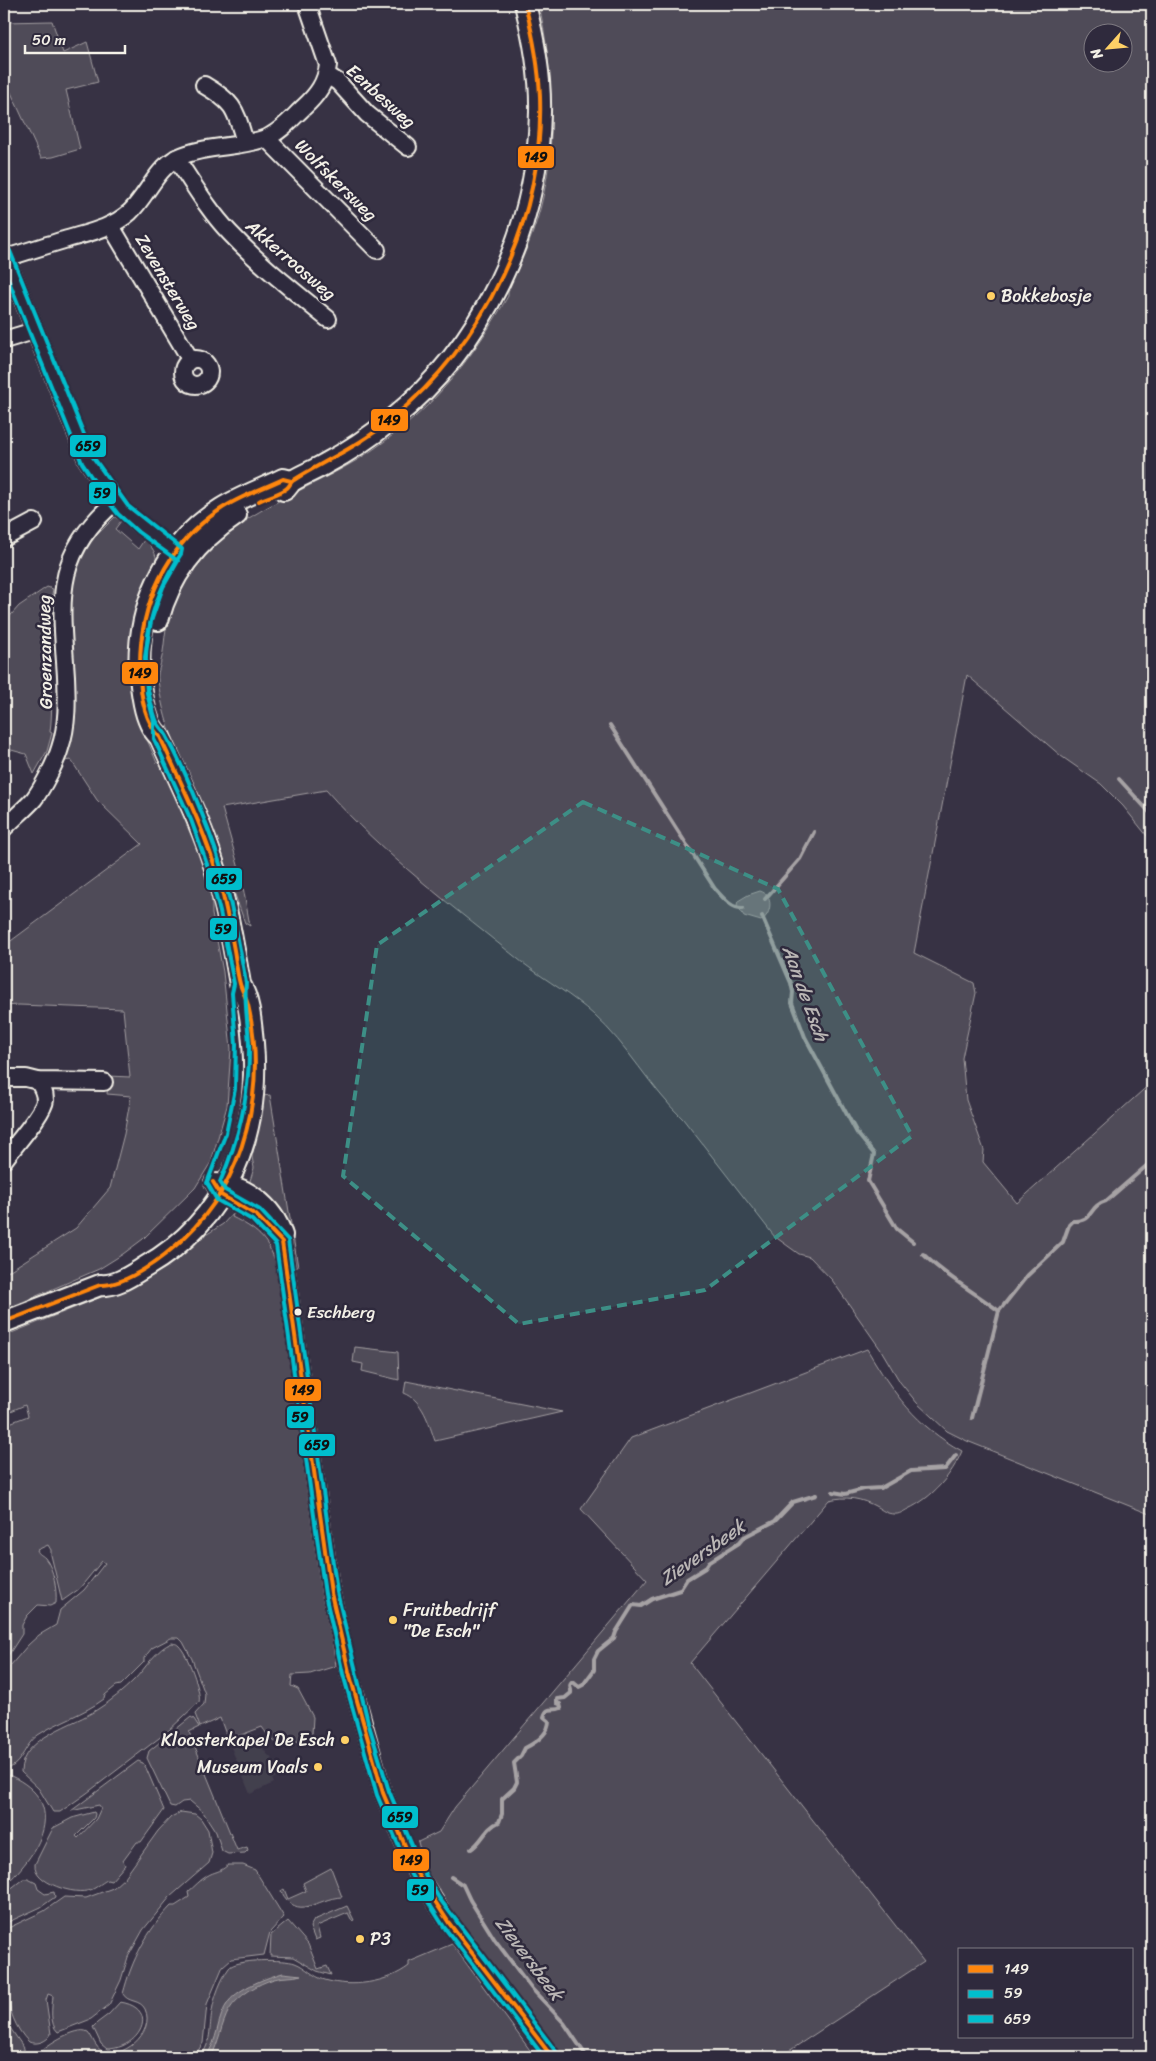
<svg xmlns="http://www.w3.org/2000/svg" width="1156" height="2061" viewBox="0 0 1156 2061" font-family="Sriracha,sans-serif">
<style>
.built{fill:#433f4e}
.green{fill:#504b59;stroke:#a29ea0;fill-rule:evenodd}
.water{fill:#726e77;stroke:#a6a2a4}
.lines{fill:none;stroke-linecap:round;stroke-linejoin:round}
.stream{stroke:#a6a2a4;stroke-width:4}
.minor-casing{stroke:#f4f1e8;stroke-width:20}
.major-casing{stroke:#f4f1e8;stroke-width:24}
.minor{stroke:#2f2a3d;stroke-width:16}
.major{stroke:#2f2a3d;stroke-width:20}
.bus-1-casing{stroke:#2f2a3d;stroke-width:8}
.bus-2-casing{stroke:#2f2a3d;stroke-width:8}
.bus-3-casing{stroke:#2f2a3d;stroke-width:8}
.bus-1{stroke:#ff860d;stroke-width:4}
.bus-2{stroke:#00becd;stroke-width:4}
.bus-3{stroke:#00becd;stroke-width:4}
.marked{fill:#3d8f86;fill-opacity:0.2;stroke:#3d8f86;stroke-width:4;stroke-dasharray:10 6;stroke-linejoin:round}
.poi-dot{fill:#ffd166;stroke:#2f2a3d;stroke-width:2}
.bus-dot{fill:#f4f1e8;stroke:#2f2a3d;stroke-width:2}
.labels{text-anchor:middle;stroke-width:5;stroke-linejoin:round;paint-order:stroke}
.bus-label{font-size:17px;fill:#f4f1e8;stroke:#2f2a3d;text-anchor:start}
.street-label{font-size:18px;fill:#f4f1e8;stroke:#2f2a3d}
.poi-label{font-size:18px;fill:#f4f1e8;stroke:#2f2a3d;text-anchor:start}
.water-label{font-size:19px;font-style:italic;fill:#bab6b5;stroke:#2f2a3d}
.line-badge{stroke:#2f2a3d;stroke-width:2}
.pale-badge-label{font-size:14px;text-anchor:middle;font-weight:bold;fill:#111}
</style>
<rect width="100%" height="100%" fill="#373244"/>
<filter id="ink" filterUnits="userSpaceOnUse"><feTurbulence type="fractalNoise" baseFrequency=".02" numOctaves="2"/><feDisplacementMap in="SourceGraphic" scale="10" xChannelSelector="R" yChannelSelector="G"/><feConvolveMatrix kernelMatrix="1 2 1 2 8 2 1 2 1" color-interpolation-filters="sRGB"/></filter>
<g filter="url(#ink)">
<path class="built" d="M 250,1731 L 268,1755 L 288,1772 L 272,1779 L 274,1783 L 250,1794 L 228,1740 Z"/>
<g class="green">
<path d="M 539,4 L 1152,4 L 1152,842 L 1123,806 L 1101,784 L 1061,756 L 967,675 L 914,953 L 974,983 L 976,993 L 962,1058 L 966,1100 L 984,1150 L 983,1162 L 1017,1203 L 1152,1082 L 1152,1515 L 967,1441 L 947,1431 L 917,1403 L 900,1382 L 881,1350 L 832,1280 L 810,1257 L 799,1254 L 774,1236 L 683,1119 C 650,1088 628,1045 594,1015 C 572,995 547,981 523,963 C 457,910 382,854 326,790 L 222,808 L 241,876 L 250,926 L 245,923 C 230,881 216,839 200,798 C 193,781 184,766 177,750 C 168,729 161,704 158,680 C 157,673 160,668 161,661 C 164,651 164,640 166,629 C 189,532 266,510 343,468 C 362,458 380,445 397,432 C 444,396 479,347 508,296 L 508,290 C 522,260 536,230 543,197 C 557,134 552,67 539,4 ZM 1094,32 L 1124,32 L 1124,62 L 1094,62 Z"/>
<path d="M 52,21 L 63,53 L 87,42 L 98,82 L 66,90 L 80,149 L 53,157 L 41,158 L 8,86 L 4,82 L 4,22 Z"/>
<path d="M 115,517 L 121,521 L 115,529 L 138,549 L 144,540 C 153,547 156,553 157,564 L 143,730 L 157,763 L 161,761 L 194,839 L 212,895 L 212,914 L 223,972 L 231,1049 L 227,1106 L 211,1162 L 195,1188 L 143,1239 L 123,1254 L 99,1269 L 4,1310 L 4,1274 L 76,1228 L 110,1188 L 124,1134 L 131,1096 L 107,1094 L 109,1076 L 130,1077 L 123,1009 L 19,1005 L 4,1006 L 4,946 L 142,844 L 97,800 L 71,760 L 64,761 L 71,581 L 85,547 Z"/>
<path d="M 47,587 L 53,589 C 43,636 56,684 50,732 L 52,733 L 47,751 L 34,774 L 26,754 L 4,748 L 4,623 L 19,606 Z"/>
<path d="M 270,1095 L 298,1267 L 296,1267 L 291,1239 L 249,1184 L 254,1168 L 252,1157 L 263,1096 Z"/>
<path d="M 234,1212 L 232,1217 C 256,1229 268,1238 276,1264 L 336,1666 L 310,1674 L 292,1675 L 291,1686 L 298,1689 L 313,1717 L 312,1734 L 286,1747 C 273,1743 269,1737 262,1727 L 228,1740 L 220,1718 L 200,1727 L 195,1714 L 204,1704 L 205,1694 L 192,1659 L 183,1642 L 179,1638 L 171,1638 L 152,1648 L 144,1658 L 144,1662 L 121,1685 L 116,1686 L 105,1695 L 104,1699 C 84,1714 59,1721 38,1735 C 25,1744 23,1761 10,1768 L 4,1766 L 4,1673 L 28,1645 L 39,1635 L 56,1625 L 60,1610 L 84,1590 L 105,1563 L 102,1561 L 79,1589 L 62,1601 L 51,1555 L 51,1550 L 48,1545 L 37,1550 C 39,1555 41,1554 45,1558 C 54,1569 57,1589 56,1603 L 50,1606 L 38,1605 L 27,1616 L 22,1625 L 22,1634 L 4,1662 L 4,1425 L 28,1416 L 25,1405 L 4,1414 L 4,1336 L 146,1279 L 169,1264 L 190,1245 L 223,1224 Z"/>
<path d="M 355,1347 L 398,1352 L 399,1380 L 362,1371 L 363,1364 L 353,1362 Z"/>
<path d="M 867,1349 C 893,1393 916,1426 962,1451 C 952,1475 932,1498 908,1509 C 904,1511 899,1515 894,1514 C 887,1514 882,1510 877,1507 C 861,1498 846,1496 829,1500 L 690,1663 L 924,1962 L 780,2057 L 562,2057 L 463,1930 L 427,1876 L 418,1842 L 439,1832 L 455,1807 L 647,1580 L 581,1509 L 631,1438 Z"/>
<path d="M 406,1381 L 562,1412 L 435,1441 C 429,1424 423,1400 404,1393 Z"/>
<path d="M 172,1643 C 176,1644 176,1643 179,1646 C 187,1653 202,1692 199,1702 L 167,1732 L 87,1793 L 60,1812 L 53,1812 L 39,1789 L 21,1772 C 21,1737 75,1725 98,1709 C 111,1701 123,1691 134,1680 C 145,1669 157,1648 172,1643 Z"/>
<path d="M 191,1717 L 194,1719 L 199,1727 L 189,1732 L 237,1850 L 247,1847 L 248,1850 L 245,1853 L 228,1854 L 222,1851 L 216,1832 L 203,1812 L 190,1801 L 182,1802 L 175,1807 L 170,1806 L 147,1758 L 149,1751 Z"/>
<path d="M 138,1761 L 143,1763 L 146,1768 L 164,1810 L 141,1842 L 137,1842 L 123,1861 L 125,1865 L 111,1881 L 107,1880 C 101,1883 95,1889 90,1890 C 76,1896 33,1883 35,1864 L 53,1828 L 72,1818 L 94,1812 L 95,1814 L 94,1818 L 76,1836 L 78,1838 L 96,1819 L 101,1808 L 99,1805 L 71,1811 Z"/>
<path d="M 4,1773 C 71,1799 43,1850 4,1886 Z"/>
<path d="M 181,1812 L 195,1814 L 201,1819 L 208,1830 L 212,1853 L 209,1863 L 170,1897 L 143,1930 L 128,1957 L 121,1980 L 109,2005 L 91,2019 L 58,2032 C 49,2024 52,2007 53,1996 L 48,1994 L 46,2000 L 51,2034 C 47,2042 36,2045 29,2042 C 1,2015 4,1966 4,1930 L 44,1911 L 64,1897 L 86,1898 L 113,1888 L 125,1877 L 158,1831 L 171,1817 Z"/>
<path d="M 228,1865 L 243,1865 L 255,1870 L 284,1917 L 270,1932 L 264,1955 L 231,1959 L 223,1966 L 207,2004 L 203,2043 L 194,2057 L 34,2057 C 43,2047 76,2025 88,2032 C 93,2038 95,2047 102,2051 C 121,2061 156,2033 145,2009 C 140,1999 128,2003 123,1994 C 132,1959 147,1931 171,1906 L 175,1906 L 189,1897 L 188,1892 C 194,1887 200,1880 207,1876 C 215,1871 219,1873 228,1865 Z"/>
<path d="M 331,1868 L 342,1897 C 316,1898 298,1923 281,1891 L 284,1889 L 288,1899 L 306,1891 L 303,1883 Z"/>
<path d="M 23,1879 L 28,1879 L 36,1883 L 38,1889 L 45,1894 L 54,1892 L 55,1897 L 41,1907 L 4,1924 L 4,1894 Z"/>
<path d="M 347,1906 L 354,1920 L 352,1921 L 348,1913 L 317,1926 L 320,1938 L 315,1940 L 310,1927 L 314,1920 Z"/>
<path d="M 288,1921 L 308,1944 L 318,1969 L 327,1966 L 331,1975 L 317,1971 L 293,1957 L 270,1956 L 271,1935 Z"/>
<path d="M 452,1944 L 535,2057 L 200,2057 C 212,2042 209,2029 212,2011 C 214,1998 221,1979 229,1968 C 235,1959 285,1959 295,1963 C 306,1967 313,1977 325,1980 C 351,1988 387,1983 409,1966 L 409,1962 Z"/>
<path d="M 120,2002 C 161,2008 140,2049 107,2049 L 101,2044 L 93,2027 L 97,2023 L 109,2014 Z"/>
<path d="M 4,2019 L 24,2048 L 24,2052 L 20,2057 L 4,2057 Z"/>
</g>
<g class="water">
<path d="M 760,891 C 774,895 772,914 761,921 L 744,916 L 737,905 L 738,901 L 748,895 Z"/>
<path d="M 283,1973 L 301,1975 C 293,1978 282,1976 274,1979 C 259,1983 237,1996 229,2010 C 221,2025 219,2042 211,2057 L 205,2057 C 219,2041 216,2017 229,2001 C 239,1988 268,1977 283,1973 Z"/>
</g>
<g class="lines">
<g class="stream">
<path d="M 610,725 L 715,889 C 723,897 731,909 743,908"/>
<path d="M 1119,779 L 1152,815"/>
<path d="M 765,899 L 800,859 L 814,832"/>
<path d="M 762,916 L 791,983 L 793,992 L 792,1003 L 805,1037 L 857,1133 L 874,1154 L 868,1181 L 897,1229 L 913,1242"/>
<path d="M 923,1254 C 945,1276 974,1292 999,1311"/>
<path d="M 972,1418 L 999,1311 L 1027,1276 L 1063,1242 L 1069,1225 L 1073,1221 C 1094,1222 1088,1206 1106,1201 L 1152,1161"/>
<path d="M 833,1492 L 845,1494 L 864,1489 L 881,1488 L 911,1471 L 945,1469 L 956,1455"/>
<path d="M 471,1849 C 483,1841 485,1828 499,1822 L 502,1814 L 502,1799 L 514,1788 L 517,1782 L 514,1763 L 521,1756 L 525,1748 C 535,1743 549,1734 549,1721 L 544,1717 C 547,1705 553,1712 561,1708 L 560,1704 L 557,1703 L 557,1699 L 565,1698 L 571,1693 C 572,1688 567,1685 573,1682 L 579,1687 L 583,1685 L 594,1670 L 594,1659 L 598,1651 L 614,1638 L 616,1632 L 633,1605 L 641,1606 L 652,1599 L 680,1590 L 687,1579 L 705,1568 L 709,1562 L 739,1543 L 744,1537 L 775,1521 L 793,1502 L 816,1495"/>
<path d="M 451,1877 L 463,1885 L 470,1900 L 495,1940 L 532,1989 L 564,2023 L 587,2057"/>
</g>
<g class="minor-casing">
<g id="minor">
<path d="M 327,75 L 338,82 L 367,114 L 408,147"/>
<path d="M 204,85 C 235,103 235,109 245,142"/>
<path d="M 266,138 L 377,250"/>
<path d="M 176,158 C 193,184 209,211 230,233 C 260,265 294,291 328,319"/>
<path d="M 111,226 L 190,359"/>
<path d="M 4,253 L 87,460 L 109,493 L 123,510 L 142,527 L 185,558"/>
<path d="M 6,258 C 25,252 44,246 64,240 C 87,233 111,229 130,212 C 146,197 157,168 177,158 C 203,145 240,148 266,138 C 281,132 293,117 304,107 C 317,95 326,83 328,65 L 307,4"/>
<path d="M 4,340 L 34,331"/>
<circle cx="196" cy="372" r="13"/>
<path d="M 4,538 L 34,522"/>
<path d="M 4,828 C 14,818 25,809 34,799 C 43,787 56,762 60,748 C 68,724 67,700 66,676 C 61,601 52,555 115,502"/>
<path d="M 4,1078 L 26,1078 L 38,1081 L 104,1082"/>
<path d="M 4,1160 C 13,1147 44,1113 45,1100 C 45,1092 42,1087 38,1081"/>
<path d="M 282,1242 L 256,1215 L 221,1195 L 213,1182 C 245,1182 274,1205 284,1235 L 282,1242 L 331,1593 L 349,1672 L 383,1793 L 416,1872 L 449,1923 L 552,2057"/>
</g>
</g>
<g class="major-casing">
<g id="major">
<path d="M 284,490 C 289,487 289,482 294,480 C 304,474 315,470 325,464 C 348,452 370,437 391,420 C 483,346 538,230 540,112 C 541,76 534,39 525,4"/>
<path d="M 158,620 C 170,576 198,540 236,515"/>
<path d="M 4,1322 L 100,1285 C 115,1287 132,1275 145,1267 C 227,1220 261,1135 253,1043 C 251,1024 250,1001 240,984 C 233,945 227,906 215,868 C 201,822 179,780 160,737 C 145,725 142,695 140,677 C 135,611 164,544 221,509 C 240,497 263,489 283,479 L 291,481"/>
</g>
</g>
<use href="#minor" class="minor"/>
<use href="#major" class="major"/>
<g class="bus-1-casing">
<g id="bus-1">
<path d="M 259,501 C 267,497 280,494 287,488 C 290,486 290,482 294,480 C 326,460 361,445 390,420 C 485,343 544,220 540,97 C 539,66 533,35 525,4"/>
<path d="M 213,1182 L 221,1195 L 256,1215 L 282,1242 L 331,1593 L 349,1672 L 383,1793 L 416,1872 L 449,1923 L 552,2057"/>
<path d="M 4,1322 L 100,1285 C 127,1286 165,1256 184,1238 C 246,1180 267,1087 248,1005 C 246,997 242,991 240,984 C 237,973 236,961 234,950 C 230,928 226,906 220,884 C 206,833 182,785 160,737 C 143,720 140,692 140,669 C 139,605 166,545 221,509 C 240,496 262,489 283,479 L 291,481"/>
</g>
</g>
<g class="bus-2-casing">
<path id="bus-2" d="M 4,269 L 82,463 L 104,496 L 118,514 L 138,532 L 178,561 L 163,587 L 151,621 L 145,657 L 147,693 L 154,721 L 154,739 L 191,820 L 209,870 L 220,912 L 234,984 L 232,993 L 236,1044 L 235,1089 L 226,1133 L 207,1183 L 217,1200 L 252,1220 L 276,1245 L 325,1594 L 343,1674 L 377,1795 L 411,1875 L 444,1927 L 544,2057"/>
</g>
<g class="bus-3-casing">
<path id="bus-3" d="M 10,251 L 93,457 L 128,506 L 182,549 L 181,554 C 148,603 135,662 156,720 C 158,726 163,730 166,735 C 183,766 197,800 209,832 C 228,881 237,932 246,983 C 244,1003 248,1023 249,1044 C 250,1093 240,1137 220,1182 L 225,1190 L 260,1210 L 288,1240 L 337,1592 L 368,1722 L 389,1791 L 422,1869 L 439,1898 L 557,2053"/>
</g>
<use href="#bus-1" class="bus-1"/>
<use href="#bus-2" class="bus-2"/>
<use href="#bus-3" class="bus-3"/>
</g>
</g>
<path class="marked" d="M 583,802 L 778,889 L 912,1136 L 705,1290 L 519,1324 L 343,1176 L 377,945 Z"/>
<g class="poi-dot">
<circle cx="991" cy="296" r="5"/>
<circle cx="393" cy="1620" r="5"/>
<circle cx="345" cy="1740" r="5"/>
<circle cx="318" cy="1767" r="5"/>
<circle cx="360" cy="1939" r="5"/>
</g>
<circle class="bus-dot" cx="298" cy="1312" r="4.5"/>
<g class="labels">
<g class="bus-label">
<text x="307" y="1318">Eschberg</text>
</g>
<g class="street-label">
<text transform="translate(381 96) rotate(42)" y="6">Eenbesweg</text>
<text transform="translate(336 180) rotate(45)" y="6">Wolfskersweg</text>
<text transform="translate(291 260) rotate(41)" y="6">Akkerroosweg</text>
<text transform="translate(168 282) rotate(59)" y="6">Zevensterweg</text>
<text transform="translate(45 652) rotate(-91)" y="6">Groenzandweg</text>
</g>
<g class="poi-label">
<text x="1001" y="302">Bokkebosje</text>
<text x="403" y="1616">Fruitbedrijf<tspan x="403" dy="21">"De Esch"</tspan></text>
<text x="335" y="1746" text-anchor="end">Kloosterkapel De Esch</text>
<text x="308" y="1773" text-anchor="end">Museum Vaals</text>
<text x="370" y="1945">P3</text>
</g>
<g class="water-label">
<text transform="translate(806 993) rotate(70)" y="7">Aan de Esch</text>
<text transform="translate(702 1552) rotate(-35)" y="7">Zieversbeek</text>
<text transform="translate(530 1958) rotate(53)" y="7">Zieversbeek</text>
</g>
</g>
<g class="line-badge">
<rect x="517" y="145" width="38" height="24" rx="5" fill="#ff860d"/>
<rect x="370" y="408" width="39" height="24" rx="5" fill="#ff860d"/>
<rect x="69" y="434" width="38" height="24" rx="5" fill="#00becd"/>
<rect x="88" y="481" width="29" height="24" rx="5" fill="#00becd"/>
<rect x="121" y="661" width="38" height="24" rx="5" fill="#ff860d"/>
<rect x="205" y="867" width="38" height="24" rx="5" fill="#00becd"/>
<rect x="209" y="917" width="29" height="24" rx="5" fill="#00becd"/>
<rect x="284" y="1378" width="38" height="24" rx="5" fill="#ff860d"/>
<rect x="286" y="1405" width="29" height="24" rx="5" fill="#00becd"/>
<rect x="298" y="1433" width="38" height="24" rx="5" fill="#00becd"/>
<rect x="381" y="1805" width="38" height="24" rx="5" fill="#00becd"/>
<rect x="392" y="1848" width="38" height="24" rx="5" fill="#ff860d"/>
<rect x="406" y="1878" width="29" height="24" rx="5" fill="#00becd"/>
</g>
<g class="pale-badge-label">
<text x="536" y="162">149</text>
<text x="389" y="425">149</text>
<text x="88" y="451">659</text>
<text x="102" y="498">59</text>
<text x="140" y="678">149</text>
<text x="224" y="884">659</text>
<text x="223" y="934">59</text>
<text x="303" y="1395">149</text>
<text x="300" y="1422">59</text>
<text x="317" y="1450">659</text>
<text x="400" y="1822">659</text>
<text x="411" y="1865">149</text>
<text x="420" y="1895">59</text>
</g>
<rect width="1156" height="2061" fill="none" stroke="#2f2a3d" stroke-width="20"/>
<rect x="10" y="10" width="1136" height="2041" fill="none" stroke="#f4f1e8" stroke-width="2" filter="url(#ink)"/>
<rect x="958" y="1948" width="175" height="90" fill="#2f2a3d" stroke="#7e7a81"/>
<rect x="968" y="1965" width="25" height="8" fill="#ff860d" stroke="#7e7a81"/>
<text x="1004" y="1974" font-size="15" fill="#f4f1e8">149</text>
<rect x="968" y="1990" width="25" height="8" fill="#00becd" stroke="#7e7a81"/>
<text x="1004" y="1998" font-size="15" fill="#f4f1e8">59</text>
<rect x="968" y="2015" width="25" height="8" fill="#00becd" stroke="#7e7a81"/>
<text x="1004" y="2024" font-size="15" fill="#f4f1e8">659</text>
<g transform="translate(1108 48) rotate(243)"><circle r="24" fill="#2f2a3d" stroke="#7e7a81"/>
<path d="M0-4L9 19L0 12L-9 19Z" fill="#ffd166"/>
<text y="-8" font-size="14" font-weight="bold" text-anchor="middle" fill="#f4f1e8">N</text>
</g>
<path d="M25 45v8h100v-8" fill="none" stroke="#f4f1e8" stroke-width="2.5"/>
<text x="32" y="45" font-size="15" fill="#f4f1e8" stroke="#2f2a3d" stroke-width="4" paint-order="stroke">50 m</text>
</svg>
